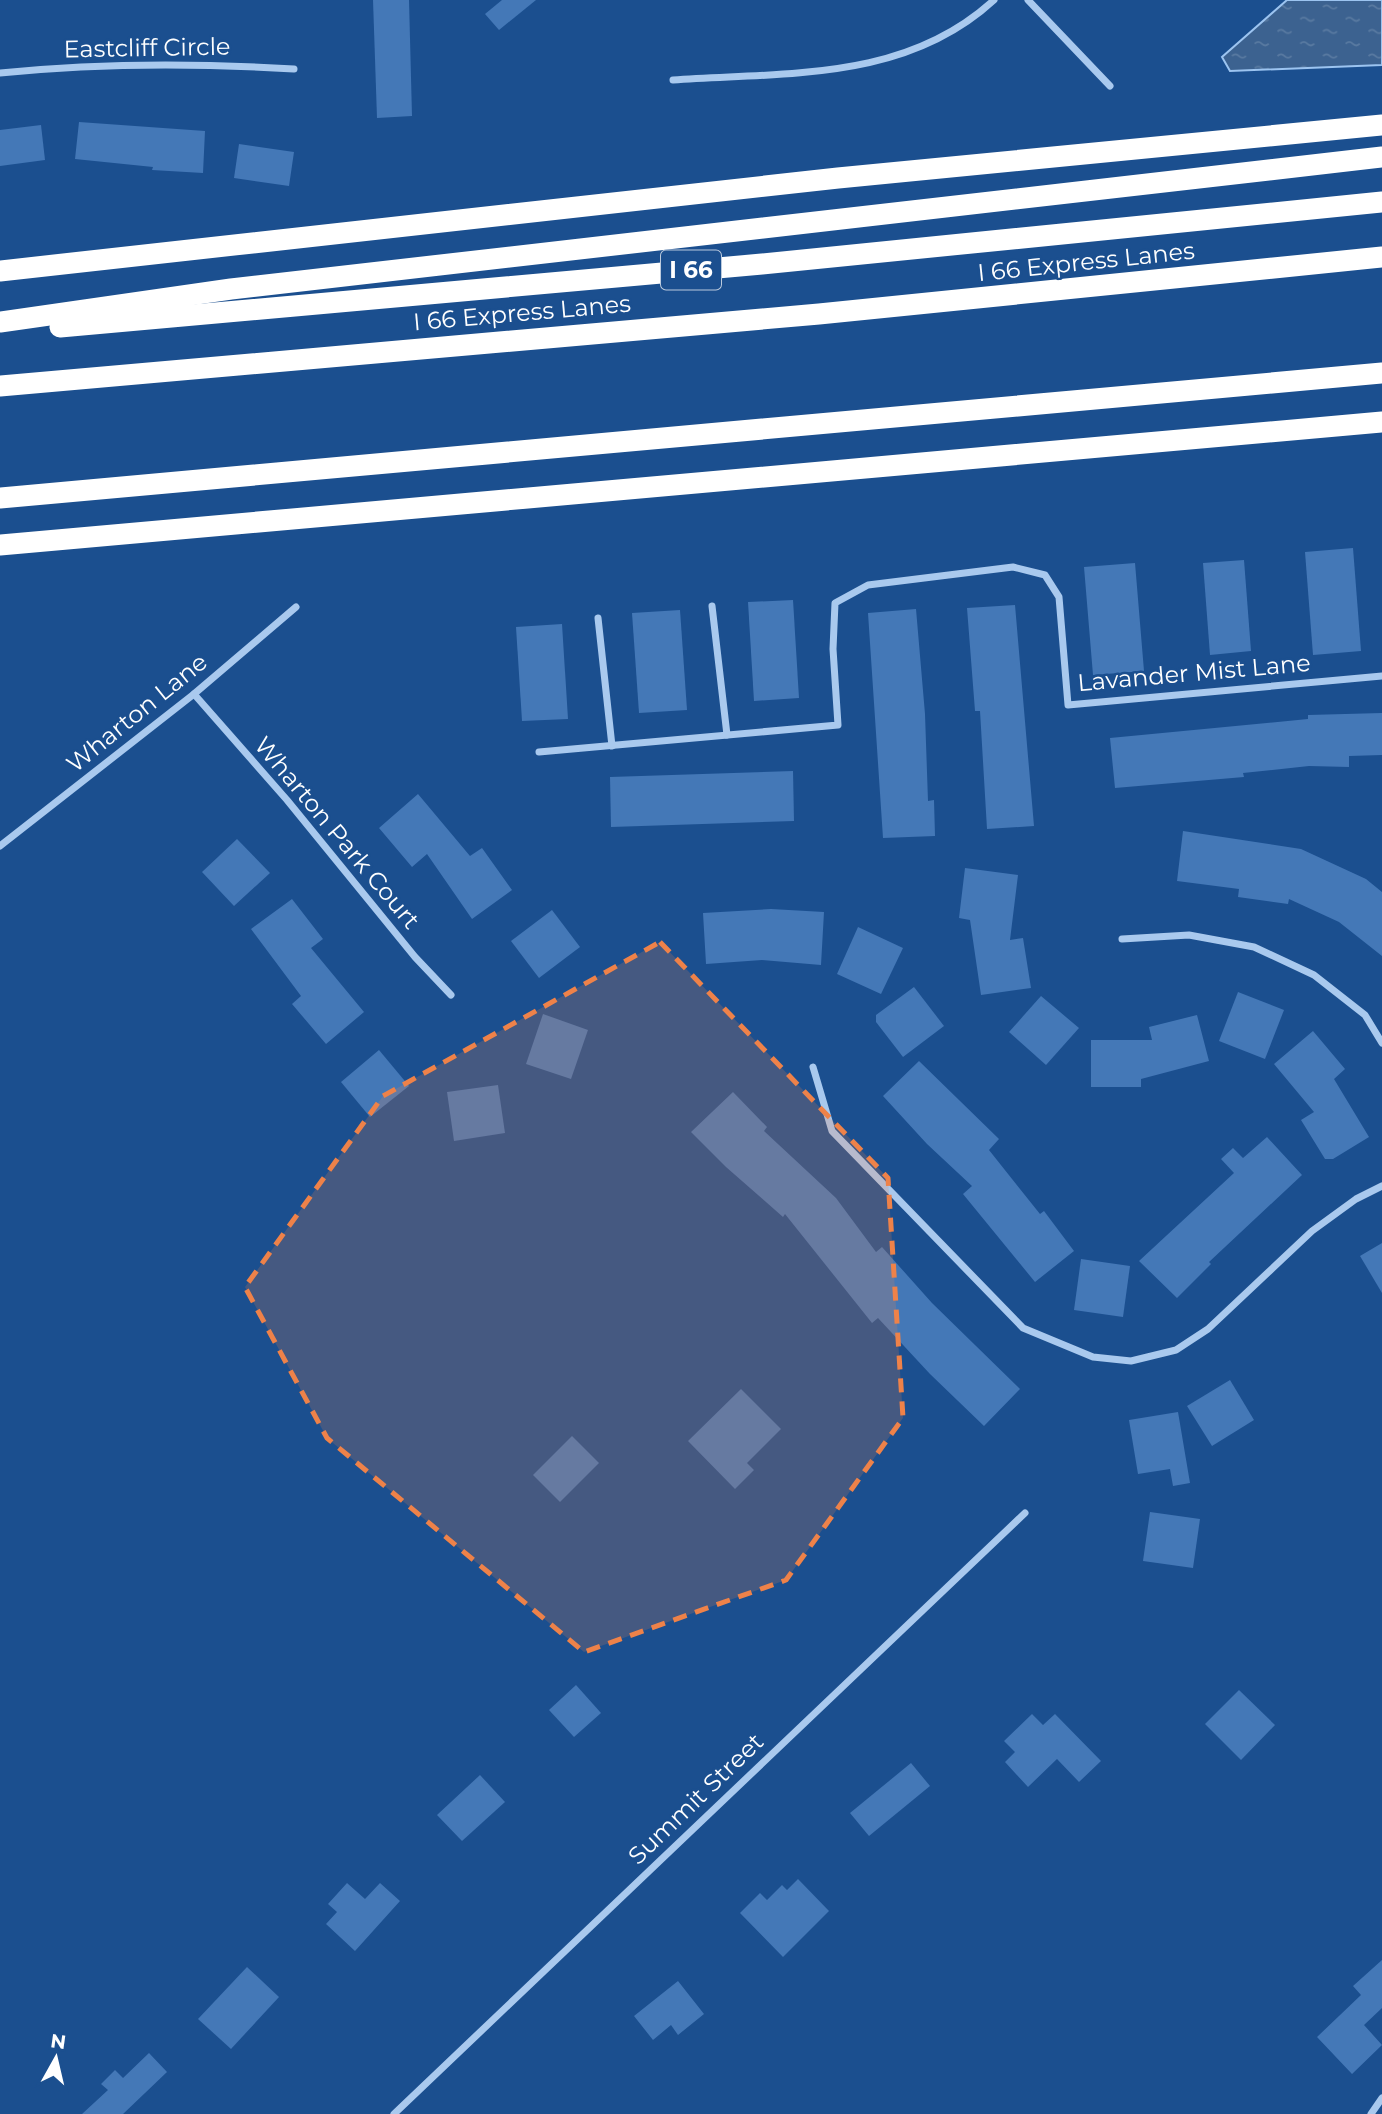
<svg xmlns="http://www.w3.org/2000/svg" width="1382" height="2114" viewBox="0 0 1382 2114" font-family="Montserrat,sans-serif">
<style>
.water{fill:url(#water-ripples);stroke:#9cc4f0;stroke-width:2}
.building{fill:#4478b7}
.lines{fill:none;stroke-linecap:round;stroke-linejoin:round}
.street{stroke:#a9c9ee;stroke-width:7}
.highway{stroke:#fff;stroke-width:21}
.marked{fill:#ee8249;fill-opacity:0.2;stroke:#ee8249;stroke-width:5;stroke-dasharray:14 9;stroke-linejoin:round}
.labels{text-anchor:middle;stroke-width:5;stroke-linejoin:round;paint-order:stroke}
.shield{fill:#1b4f8f;stroke:#bbcadd;stroke-width:2}
.shield-label{font-size:23px;font-weight:bold;fill:#fff}
.street-label{font-size:24px;fill:#fff;stroke:#1b4f8f}
</style>
<defs>
<pattern id="water-ripples" width="26" height="14" patternUnits="userSpaceOnUse" patternTransform="scale(1.75)"><rect width="26" height="14" fill="#3c6290"/><path d="M2 4q2-2 4 0t4 0M15 11q2-2 4 0t4 0" fill="none" stroke="#597aa1"/></pattern>
</defs>
<rect width="100%" height="100%" fill="#1b4f8f"/>
<path class="water" d="M 1287,0 L 1382,0 L 1382,65 L 1230,71 L 1222,57 Z"/>
<g class="building">
<path d="M 373,0 L 409,0 L 412,116 L 377,118 Z"/>
<path d="M 502,0 L 536,0 L 499,30 L 485,14 Z"/>
<path d="M 79,122 L 205,131 L 203,173 L 152,170 L 153,167 L 75,159 Z"/>
<path d="M 41,125 L 45,160 L 0,166 L 0,130 Z"/>
<path d="M 239,144 L 294,152 L 289,186 L 234,178 Z"/>
<path d="M 1353,548 L 1361,651 L 1313,655 L 1305,552 Z"/>
<path d="M 1244,560 L 1251,651 L 1210,655 L 1203,563 Z"/>
<path d="M 1135,563 L 1144,671 L 1093,675 L 1084,567 Z"/>
<path d="M 793,600 L 799,698 L 754,701 L 748,602 Z"/>
<path d="M 1015,605 L 1034,826 L 987,829 L 980,711 L 975,711 L 967,608 Z"/>
<path d="M 916,609 L 925,714 L 928,801 L 934,800 L 935,836 L 883,838 L 868,613 Z"/>
<path d="M 680,610 L 687,710 L 639,713 L 632,613 Z"/>
<path d="M 562,624 L 568,719 L 522,721 L 516,627 Z"/>
<path d="M 1382,713 L 1382,755 L 1349,756 L 1349,767 L 1309,766 L 1243,773 L 1244,777 L 1115,788 L 1110,738 L 1308,719 L 1308,715 Z"/>
<path d="M 793,771 L 794,821 L 611,827 L 610,777 Z"/>
<path d="M 418,794 L 470,856 L 482,848 L 512,890 L 472,919 L 427,854 L 412,867 L 379,828 Z"/>
<path d="M 1183,831 L 1301,849 L 1366,879 L 1382,892 L 1382,956 L 1339,922 L 1289,899 L 1288,904 L 1238,897 L 1239,889 L 1177,881 Z"/>
<path d="M 237,839 L 270,873 L 234,906 L 202,872 Z"/>
<path d="M 965,868 L 1018,875 L 1010,940 L 1023,938 L 1031,988 L 981,995 L 970,920 L 959,918 Z"/>
<path d="M 292,899 L 323,939 L 311,948 L 364,1012 L 326,1044 L 292,1004 L 301,996 L 251,929 Z"/>
<path d="M 771,909 L 824,912 L 821,965 L 762,960 L 706,964 L 703,913 Z"/>
<path d="M 552,910 L 580,947 L 539,978 L 511,941 Z"/>
<path d="M 858,927 L 903,948 L 881,994 L 837,974 Z"/>
<path d="M 914,987 L 944,1026 L 903,1057 L 876,1022 L 876,1015 Z"/>
<path d="M 1238,992 L 1284,1010 L 1265,1059 L 1219,1041 Z"/>
<path d="M 1041,996 L 1079,1028 L 1046,1065 L 1009,1032 Z"/>
<path d="M 543,1014 L 588,1030 L 571,1079 L 526,1064 Z"/>
<path d="M 1197,1015 L 1209,1061 L 1141,1079 L 1141,1087 L 1091,1087 L 1091,1040 L 1152,1040 L 1149,1027 Z"/>
<path d="M 1313,1031 L 1345,1069 L 1334,1079 L 1369,1137 L 1333,1159 L 1325,1159 L 1301,1120 L 1314,1112 L 1274,1064 Z"/>
<path d="M 379,1050 L 409,1086 L 370,1117 L 341,1082 Z"/>
<path d="M 919,1061 L 999,1139 L 989,1150 L 1040,1214 L 1044,1211 L 1074,1251 L 1035,1282 L 963,1194 L 972,1186 L 927,1144 L 883,1096 Z"/>
<path d="M 498,1085 L 505,1133 L 454,1141 L 447,1092 Z"/>
<path d="M 733,1092 L 767,1127 L 764,1131 L 836,1198 L 876,1252 L 882,1247 L 932,1303 L 1020,1389 L 984,1426 L 930,1374 L 878,1318 L 872,1323 L 785,1214 L 783,1217 L 726,1167 L 691,1132 Z"/>
<path d="M 1267,1137 L 1302,1175 L 1209,1262 L 1211,1264 L 1177,1298 L 1139,1261 L 1234,1173 L 1221,1159 L 1233,1148 L 1243,1158 Z"/>
<path d="M 1382,1243 L 1382,1293 L 1360,1256 Z"/>
<path d="M 1081,1259 L 1130,1266 L 1123,1317 L 1074,1310 Z"/>
<path d="M 1230,1380 L 1254,1420 L 1212,1446 L 1187,1406 Z"/>
<path d="M 741,1389 L 781,1429 L 747,1463 L 754,1470 L 735,1489 L 688,1441 Z"/>
<path d="M 1178,1412 L 1190,1483 L 1173,1486 L 1170,1469 L 1138,1474 L 1129,1420 Z"/>
<path d="M 572,1436 L 599,1463 L 560,1502 L 533,1475 Z"/>
<path d="M 1150,1512 L 1200,1519 L 1193,1568 L 1143,1561 Z"/>
<path d="M 576,1685 L 601,1713 L 574,1737 L 549,1710 Z"/>
<path d="M 1239,1690 L 1275,1725 L 1241,1760 L 1205,1724 Z"/>
<path d="M 1032,1714 L 1043,1725 L 1055,1714 L 1101,1761 L 1079,1782 L 1057,1759 L 1028,1787 L 1005,1762 L 1015,1752 L 1004,1741 Z"/>
<path d="M 911,1763 L 930,1786 L 869,1836 L 850,1813 Z"/>
<path d="M 480,1775 L 505,1802 L 462,1841 L 437,1815 Z"/>
<path d="M 798,1879 L 829,1911 L 783,1957 L 740,1913 L 760,1893 L 767,1900 L 782,1885 L 787,1890 Z"/>
<path d="M 347,1883 L 365,1899 L 380,1883 L 400,1901 L 355,1951 L 326,1924 L 337,1912 L 328,1904 Z"/>
<path d="M 1382,1960 L 1382,2008 L 1364,2025 L 1382,2045 L 1352,2074 L 1317,2037 L 1361,1995 L 1353,1986 Z"/>
<path d="M 247,1967 L 279,1997 L 231,2049 L 198,2019 Z"/>
<path d="M 678,1981 L 704,2014 L 678,2035 L 671,2025 L 653,2040 L 634,2016 Z"/>
<path d="M 149,2053 L 167,2072 L 123,2114 L 82,2114 L 108,2090 L 101,2084 L 115,2070 L 123,2078 Z"/>
</g>
<g class="lines">
<g class="street">
<path d="M 1028,0 L 1110,86"/>
<path d="M 0,73 C 97,63 197,63 294,69"/>
<path d="M 673,80 C 786,72 905,82 994,0"/>
<path d="M 712,606 L 727,735"/>
<path d="M 598,618 L 612,746"/>
<path d="M 194,694 L 287,800 L 415,957 L 451,995"/>
<path d="M 539,752 L 838,725 L 833,649 L 835,603 L 868,585 L 1013,567 L 1045,575 L 1059,597 L 1068,705 L 1382,676"/>
<path d="M 0,846 L 194,694 L 296,607"/>
<path d="M 1122,939 L 1189,935 L 1254,947 L 1314,975 L 1365,1015 L 1382,1043"/>
<path d="M 813,1067 L 832,1131 L 1023,1328 L 1093,1357 L 1131,1361 L 1176,1350 L 1208,1329 L 1312,1231 L 1356,1199 L 1382,1186"/>
<path d="M 394,2114 L 1025,1513"/>
<path d="M 1371,2114 L 1382,2098"/>
</g>
<g class="highway">
<path d="M 0,271 L 838,178 L 1382,125"/>
<path d="M 0,322 L 231,289 L 1382,157"/>
<path d="M 60,327 L 762,264 L 1382,202"/>
<path d="M 0,386 L 819,314 L 1382,257"/>
<path d="M 0,498 L 1382,373"/>
<path d="M 0,545 L 1382,422"/>
</g>
</g>
<path class="marked" d="M 660,942 L 888,1178 L 903,1418 L 786,1580 L 584,1652 L 327,1438 L 245,1287 L 383,1096 Z"/>
<g class="labels">
<rect class="shield" x="661" y="250.5" width="60" height="39" rx="5"/>
<g class="shield-label">
<text x="691" y="278">I 66</text>
</g>
<g class="street-label">
<text transform="translate(147 48) rotate(-1)" y="8">Eastcliff Circle</text>
<text transform="translate(1086 262) rotate(-6)" y="8">I 66 Express Lanes</text>
<text transform="translate(522 313) rotate(-5)" y="8">I 66 Express Lanes</text>
<text transform="translate(1194 673) rotate(-5)" y="8">Lavander Mist Lane</text>
<text transform="translate(137 713) rotate(-39)" y="8">Wharton Lane</text>
<text transform="translate(337 833) rotate(50)" y="8">Wharton Park Court</text>
<text transform="translate(696 1799) rotate(-44)" y="8">Summit Street</text>
</g>
</g>
<g transform="translate(56 2058) rotate(8)" stroke="#1b4f8f" stroke-width="5" paint-order="stroke">
<path d="M0-5L12 26L0 18L-12 26Z" fill="#ffffff"/>
<text y="-10" font-size="19" font-weight="bold" text-anchor="middle" fill="#ffffff">N</text>
</g>
</svg>
